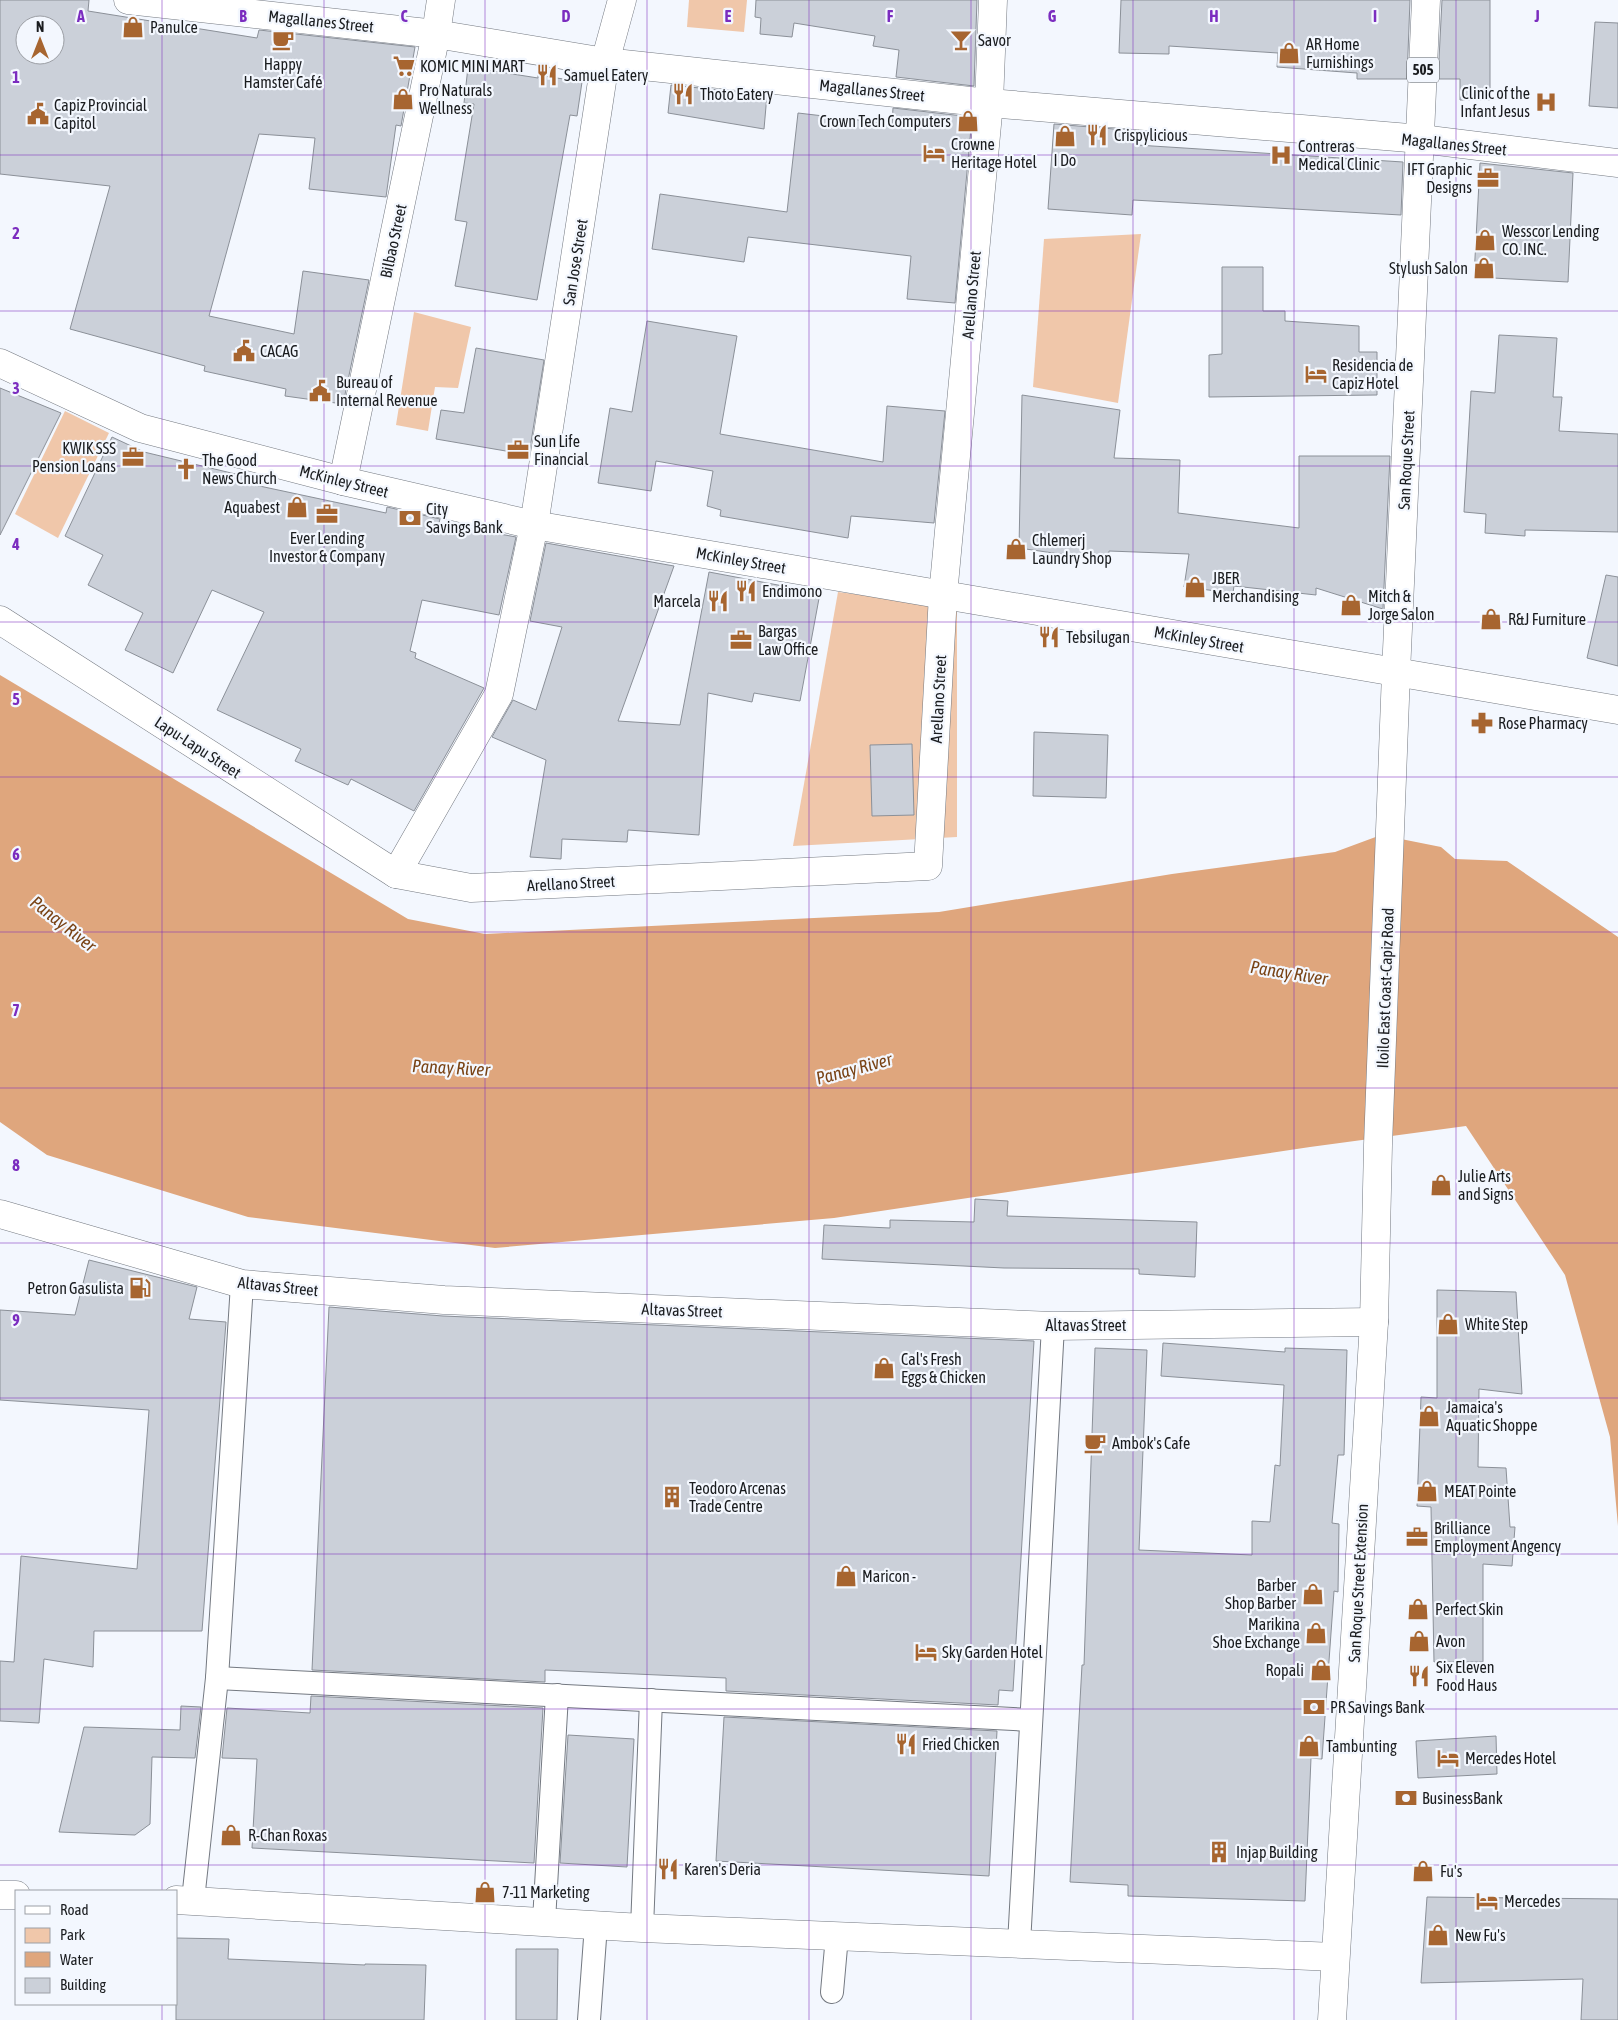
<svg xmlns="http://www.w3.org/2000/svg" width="1618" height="2020" viewBox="0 0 1618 2020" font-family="'Asap Condensed',sans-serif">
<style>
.green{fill:#f0c7aa}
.water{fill:#dfa67d}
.building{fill:#cbd0d9;stroke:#8b9098;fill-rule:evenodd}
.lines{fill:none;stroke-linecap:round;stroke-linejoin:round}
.lane-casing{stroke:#747981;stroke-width:24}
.street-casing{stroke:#747981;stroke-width:29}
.secondary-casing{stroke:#747981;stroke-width:29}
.primary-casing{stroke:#747981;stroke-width:29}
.lane{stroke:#fff;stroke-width:22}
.street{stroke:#fff;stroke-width:28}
.secondary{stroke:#fff;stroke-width:28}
.primary{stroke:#fff;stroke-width:28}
.grid{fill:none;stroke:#7b2cbf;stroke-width:1;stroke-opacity:0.55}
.labels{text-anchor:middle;stroke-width:4.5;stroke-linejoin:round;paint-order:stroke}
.shield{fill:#f3f7fe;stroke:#5b5e62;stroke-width:1}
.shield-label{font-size:15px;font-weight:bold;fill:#1a1c1f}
.street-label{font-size:16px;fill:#1a1c1f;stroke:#f3f7fe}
.poi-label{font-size:16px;fill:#1a1c1f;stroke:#f3f7fe;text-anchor:start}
.water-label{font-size:18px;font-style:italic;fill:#794315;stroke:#f3f7fe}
.grid-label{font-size:16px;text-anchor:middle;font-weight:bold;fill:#7b2cbf;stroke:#f3f7fe;stroke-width:4.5;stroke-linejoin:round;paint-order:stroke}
</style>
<rect width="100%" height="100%" fill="#f3f7fe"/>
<g class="green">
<path d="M 689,0 L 747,0 L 744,32 L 687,27 Z"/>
<path d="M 1141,234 L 1118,403 L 1033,387 L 1044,239 Z"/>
<path d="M 414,312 L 471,327 L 458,388 L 435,387 L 428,431 L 396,425 Z"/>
<path d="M 65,411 L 109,433 L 58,538 L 15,514 Z"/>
<path d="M 838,592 L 957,607 L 957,837 L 793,846 Z"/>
</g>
<path class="water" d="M 0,675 L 408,919 L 485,934 L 939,912 L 1172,874 L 1335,852 L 1381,835 L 1441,847 L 1455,859 L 1507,861 L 1618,937 L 1618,1526 L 1610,1437 L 1565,1275 L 1466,1126 L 1310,1147 L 834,1218 L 495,1248 L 248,1217 L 47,1155 L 0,1122 Z"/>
<g class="building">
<path d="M 0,0 L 89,0 L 88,11 L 257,38 L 259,30 L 415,47 L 401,126 L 396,125 L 386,197 L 309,189 L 315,138 L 259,134 L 209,316 L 294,334 L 303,271 L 369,280 L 343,404 L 285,396 L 286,389 L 204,371 L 205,366 L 70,329 L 110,186 L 0,174 ZM 25,25 L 55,25 L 55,55 L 25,55 Z"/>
<path d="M 756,0 L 977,0 L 974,86 L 896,77 L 899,50 L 873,46 L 875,36 L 794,23 L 792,37 L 760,34 L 761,18 L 755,17 Z"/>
<path d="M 1121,0 L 1410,0 L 1407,79 L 1357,79 L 1357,73 L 1277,67 L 1278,53 L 1169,46 L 1169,54 L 1119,53 Z"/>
<path d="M 1442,0 L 1490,0 L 1490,100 L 1460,100 L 1460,79 L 1438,79 Z"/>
<path d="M 1595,22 L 1618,23 L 1618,108 L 1589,106 Z"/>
<path d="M 468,67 L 538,78 L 538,75 L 582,82 L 577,116 L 570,115 L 537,300 L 455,286 L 467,222 L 455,220 L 474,104 L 464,103 Z"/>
<path d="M 671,85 L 767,95 L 764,129 L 668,113 Z"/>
<path d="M 893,108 L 972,117 L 955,303 L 907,299 L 911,256 L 748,237 L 744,262 L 652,249 L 660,194 L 787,212 L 798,113 L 892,124 Z"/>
<path d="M 1054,124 L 1138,131 L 1137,145 L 1403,162 L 1401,215 L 1133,200 L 1132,215 L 1048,209 Z"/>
<path d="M 1480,163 L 1573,173 L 1568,282 L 1474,277 Z"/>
<path d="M 1222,267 L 1263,267 L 1263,311 L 1285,311 L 1285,321 L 1359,326 L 1359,352 L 1377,352 L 1377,395 L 1209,397 L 1209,355 L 1222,354 Z"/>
<path d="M 647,321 L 737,336 L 720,434 L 883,462 L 887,406 L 945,411 L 934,523 L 851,516 L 848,538 L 720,516 L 721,510 L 707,506 L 713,471 L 656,461 L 651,491 L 598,483 L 610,408 L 632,412 Z"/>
<path d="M 1499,335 L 1557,338 L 1553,397 L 1562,397 L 1559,431 L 1618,434 L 1618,532 L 1525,530 L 1525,536 L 1485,533 L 1486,514 L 1464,512 L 1471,391 L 1495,393 Z"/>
<path d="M 476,348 L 544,360 L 529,455 L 436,439 L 441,410 L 464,413 Z"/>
<path d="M 0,388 L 61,413 L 0,535 Z"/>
<path d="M 1022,395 L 1120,410 L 1114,458 L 1180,460 L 1178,513 L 1299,528 L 1299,456 L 1390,456 L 1383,609 L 1316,588 L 1316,595 L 1234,586 L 1233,593 L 1184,587 L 1189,554 L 1109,551 L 1108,561 L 1019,548 Z"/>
<path d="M 112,437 L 144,452 L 252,478 L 250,484 L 386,513 L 387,507 L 440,519 L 439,523 L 516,537 L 499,615 L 422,600 L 410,651 L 416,653 L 415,658 L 484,688 L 414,811 L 351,779 L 348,785 L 295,761 L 301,749 L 217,710 L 264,612 L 212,590 L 173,673 L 125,650 L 143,613 L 88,585 L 103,555 L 65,536 Z"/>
<path d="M 546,543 L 674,566 L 618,721 L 680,725 L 709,572 L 820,593 L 800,701 L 754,693 L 752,702 L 708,693 L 699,835 L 628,830 L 627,842 L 562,839 L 561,859 L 530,857 L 546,760 L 492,737 L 513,700 L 536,710 L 562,627 L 530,621 Z"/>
<path d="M 1606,575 L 1618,577 L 1618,666 L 1587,658 Z"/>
<path d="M 1034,732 L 1108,735 L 1106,798 L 1033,796 Z"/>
<path d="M 912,744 L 914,815 L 872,816 L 870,745 Z"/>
<path d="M 975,1199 L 1008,1201 L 1007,1216 L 1197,1222 L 1195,1277 L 1139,1274 L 1139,1269 L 1004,1268 L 822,1259 L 824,1225 L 890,1228 L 890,1220 L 974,1222 Z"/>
<path d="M 89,1260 L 197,1287 L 189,1319 L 226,1322 L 202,1631 L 94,1631 L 93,1667 L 44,1659 L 39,1723 L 0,1721 L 0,1661 L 14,1662 L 21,1556 L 137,1569 L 149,1410 L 0,1400 L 0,1310 L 75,1315 Z"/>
<path d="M 1437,1290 L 1516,1292 L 1522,1394 L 1479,1389 L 1478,1467 L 1506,1468 L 1510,1527 L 1515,1527 L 1512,1566 L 1483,1564 L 1483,1662 L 1434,1662 L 1431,1507 L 1417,1506 L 1421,1397 L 1437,1398 Z"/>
<path d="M 329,1307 L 443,1316 L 1034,1341 L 1013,1691 L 999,1690 L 998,1705 L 726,1691 L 726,1678 L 545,1670 L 545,1682 L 312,1670 Z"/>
<path d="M 1163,1343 L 1285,1352 L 1285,1348 L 1347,1350 L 1344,1455 L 1338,1455 L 1332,1523 L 1339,1524 L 1338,1592 L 1334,1591 L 1322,1759 L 1311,1758 L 1305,1901 L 1128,1896 L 1128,1885 L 1070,1882 L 1082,1665 L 1084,1665 L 1095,1348 L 1147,1350 L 1139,1550 L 1252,1555 L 1252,1521 L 1270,1522 L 1275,1465 L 1280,1466 L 1284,1385 L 1161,1376 Z"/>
<path d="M 311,1696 L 543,1708 L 534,1863 L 252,1848 L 257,1759 L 222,1758 L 227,1708 L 310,1713 Z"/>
<path d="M 181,1706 L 201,1707 L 195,1758 L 152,1757 L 150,1824 L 135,1835 L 59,1832 L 84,1727 L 180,1730 Z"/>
<path d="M 724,1717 L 997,1731 L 989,1876 L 716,1861 Z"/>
<path d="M 568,1735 L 634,1739 L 627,1867 L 560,1863 Z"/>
<path d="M 1496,1736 L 1497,1774 L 1418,1778 L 1416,1741 Z"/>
<path d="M 1427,1897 L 1618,1899 L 1618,2020 L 1581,2020 L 1583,1979 L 1421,1983 Z"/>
<path d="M 176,1938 L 229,1939 L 228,1959 L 365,1965 L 365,1964 L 426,1965 L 424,2020 L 176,2020 Z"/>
<path d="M 516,1949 L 558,1949 L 557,2020 L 516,2020 Z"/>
</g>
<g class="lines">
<g class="lane-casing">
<g id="lane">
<path d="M 217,1678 L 1031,1720"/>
<path d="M 193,1900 L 217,1678 L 242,1284"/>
<path d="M 544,1921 L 557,1695"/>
<path d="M 642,1928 L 651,1700"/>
<path d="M 1019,1944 L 1053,1326"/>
<path d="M 832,1992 L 837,1936"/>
<path d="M 589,2020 L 596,1925"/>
</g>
</g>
<g class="street-casing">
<g id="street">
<path d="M 343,481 L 436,34 L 441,0"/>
<path d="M 0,620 L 396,874 L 471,888 L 928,866 L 943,595 L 989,103 L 993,0"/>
<path d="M 396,874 L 499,694 L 534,525 L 605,62 L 622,0"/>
<path d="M 0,1895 L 16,1895"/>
<path d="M 176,1900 L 642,1928 L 1335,1957"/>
</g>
</g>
<g class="secondary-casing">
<g id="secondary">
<path d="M 1421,139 L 1618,163"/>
<path d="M 0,363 L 140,428 L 343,481 L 534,525 L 1618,710"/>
<path d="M 0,1214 L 242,1284 L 444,1300 L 1053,1326 L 1374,1322"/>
</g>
</g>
<g class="primary-casing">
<g id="primary">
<path d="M 128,0 L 436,34 L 605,62 L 989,103 L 1421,139"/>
<path d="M 1332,2020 L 1374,1322 L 1378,1145 L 1396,673 L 1426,0"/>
</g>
</g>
<use href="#lane" class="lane"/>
<use href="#street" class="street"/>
<use href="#secondary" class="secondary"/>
<use href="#primary" class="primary"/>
</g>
<path class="grid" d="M 162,0 L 162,1891M 324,0 L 324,2020M 485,0 L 485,2020M 647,0 L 647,2020M 809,0 L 809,2020M 971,0 L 971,2020M 1133,0 L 1133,2020M 1294,0 L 1294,2020M 1456,0 L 1456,2020M 0,155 L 1618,155M 0,311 L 1618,311M 0,466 L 1618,466M 0,622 L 1618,622M 0,777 L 1618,777M 0,932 L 1618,932M 0,1088 L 1618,1088M 0,1243 L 1618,1243M 0,1398 L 1618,1398M 0,1554 L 1618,1554M 0,1709 L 1618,1709M 0,1865 L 1618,1865M 162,2004 L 162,2020"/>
<defs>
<g id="shop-bare" transform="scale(1.725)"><path d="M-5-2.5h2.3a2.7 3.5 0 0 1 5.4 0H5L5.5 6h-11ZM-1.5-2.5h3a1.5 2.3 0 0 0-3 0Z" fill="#a76530" stroke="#f3f7fe" stroke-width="2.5" paint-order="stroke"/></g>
<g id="cafe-bare" transform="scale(1.725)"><path d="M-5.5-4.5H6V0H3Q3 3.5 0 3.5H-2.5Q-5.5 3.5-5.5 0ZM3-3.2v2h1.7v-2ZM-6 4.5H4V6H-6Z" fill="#a76530" stroke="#f3f7fe" stroke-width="2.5" paint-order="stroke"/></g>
<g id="bar-bare" transform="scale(1.725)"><path d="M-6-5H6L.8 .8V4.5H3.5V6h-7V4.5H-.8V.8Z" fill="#a76530" stroke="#f3f7fe" stroke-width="2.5" paint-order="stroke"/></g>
<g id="supermarket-bare" transform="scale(1.725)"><path d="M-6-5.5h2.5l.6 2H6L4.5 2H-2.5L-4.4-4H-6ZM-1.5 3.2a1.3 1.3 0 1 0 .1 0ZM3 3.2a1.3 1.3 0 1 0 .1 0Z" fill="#a76530" stroke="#f3f7fe" stroke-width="2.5" paint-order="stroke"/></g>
<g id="restaurant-bare" transform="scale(1.725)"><path d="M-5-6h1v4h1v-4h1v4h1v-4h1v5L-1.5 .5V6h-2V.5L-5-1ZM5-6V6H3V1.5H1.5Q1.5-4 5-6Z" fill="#a76530" stroke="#f3f7fe" stroke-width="2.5" paint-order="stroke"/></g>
<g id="hospital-bare" transform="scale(1.725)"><path d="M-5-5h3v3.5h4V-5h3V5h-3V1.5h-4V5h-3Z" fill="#a76530" stroke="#f3f7fe" stroke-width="2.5" paint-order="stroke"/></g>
<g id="civic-bare" transform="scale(1.725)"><path d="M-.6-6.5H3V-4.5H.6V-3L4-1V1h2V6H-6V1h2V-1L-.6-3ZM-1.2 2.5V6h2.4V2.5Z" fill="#a76530" stroke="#f3f7fe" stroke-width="2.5" paint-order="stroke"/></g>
<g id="hotel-bare" transform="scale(1.725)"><path d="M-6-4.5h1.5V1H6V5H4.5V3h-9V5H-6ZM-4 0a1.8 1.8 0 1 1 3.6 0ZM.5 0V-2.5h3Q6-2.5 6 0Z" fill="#a76530" stroke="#f3f7fe" stroke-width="2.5" paint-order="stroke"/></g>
<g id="office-bare" transform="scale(1.725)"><path d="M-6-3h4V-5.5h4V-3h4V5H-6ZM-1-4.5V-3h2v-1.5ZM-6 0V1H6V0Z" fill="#a76530" stroke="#f3f7fe" stroke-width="2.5" paint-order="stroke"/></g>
<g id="church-bare" transform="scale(1.725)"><path d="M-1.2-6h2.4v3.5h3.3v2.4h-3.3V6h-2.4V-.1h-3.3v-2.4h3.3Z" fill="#a76530" stroke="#f3f7fe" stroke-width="2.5" paint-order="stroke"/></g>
<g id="bank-bare" transform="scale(1.725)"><path d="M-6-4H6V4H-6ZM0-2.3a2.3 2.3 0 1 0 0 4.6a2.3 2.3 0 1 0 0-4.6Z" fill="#a76530" stroke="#f3f7fe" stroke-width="2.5" paint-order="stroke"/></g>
<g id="pharmacy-bare" transform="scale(1.725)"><path d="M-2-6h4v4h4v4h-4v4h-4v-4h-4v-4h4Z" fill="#a76530" stroke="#f3f7fe" stroke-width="2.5" paint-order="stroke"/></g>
<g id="fuel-bare" transform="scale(1.725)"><path d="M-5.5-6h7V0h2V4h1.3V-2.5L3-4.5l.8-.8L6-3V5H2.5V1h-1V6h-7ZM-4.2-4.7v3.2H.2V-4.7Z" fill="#a76530" stroke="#f3f7fe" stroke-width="2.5" paint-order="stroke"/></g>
<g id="building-bare" transform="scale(1.725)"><path d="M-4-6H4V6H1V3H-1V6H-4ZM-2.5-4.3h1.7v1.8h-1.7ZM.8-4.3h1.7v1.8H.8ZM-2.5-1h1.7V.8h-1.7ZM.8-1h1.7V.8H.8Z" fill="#a76530" stroke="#f3f7fe" stroke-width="2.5" paint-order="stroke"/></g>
</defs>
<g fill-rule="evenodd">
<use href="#shop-bare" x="133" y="27"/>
<use href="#cafe-bare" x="283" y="40"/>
<use href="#bar-bare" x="961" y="40"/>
<use href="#shop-bare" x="1289" y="53"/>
<use href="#supermarket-bare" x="404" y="66"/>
<use href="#restaurant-bare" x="547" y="75"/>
<use href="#restaurant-bare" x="683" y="94"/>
<use href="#shop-bare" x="403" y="99"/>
<use href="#hospital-bare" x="1546" y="102"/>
<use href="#civic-bare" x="38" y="114"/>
<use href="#shop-bare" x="968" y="121"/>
<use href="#restaurant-bare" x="1097" y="135"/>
<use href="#shop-bare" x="1065" y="136"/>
<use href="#hotel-bare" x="934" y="153"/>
<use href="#hospital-bare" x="1281" y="155"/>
<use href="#office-bare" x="1488" y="178"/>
<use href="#shop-bare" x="1485" y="240"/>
<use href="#shop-bare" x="1484" y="268"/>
<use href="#civic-bare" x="244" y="351"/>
<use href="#hotel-bare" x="1316" y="374"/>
<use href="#civic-bare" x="320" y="391"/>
<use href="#office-bare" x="518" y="450"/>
<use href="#office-bare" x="133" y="457"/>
<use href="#church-bare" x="186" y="469"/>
<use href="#shop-bare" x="297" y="507"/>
<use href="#office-bare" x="327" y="514"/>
<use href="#bank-bare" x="410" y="518"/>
<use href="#shop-bare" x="1016" y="549"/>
<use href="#shop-bare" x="1195" y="587"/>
<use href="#restaurant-bare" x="746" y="591"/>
<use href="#restaurant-bare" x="718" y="601"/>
<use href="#shop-bare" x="1351" y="605"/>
<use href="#shop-bare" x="1491" y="619"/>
<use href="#restaurant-bare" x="1049" y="637"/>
<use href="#office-bare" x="741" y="640"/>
<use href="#pharmacy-bare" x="1482" y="723"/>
<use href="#shop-bare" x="1441" y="1185"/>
<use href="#fuel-bare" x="140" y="1288"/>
<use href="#shop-bare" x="1448" y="1324"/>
<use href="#shop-bare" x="884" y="1368"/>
<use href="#shop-bare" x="1429" y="1416"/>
<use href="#cafe-bare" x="1095" y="1443"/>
<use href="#shop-bare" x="1427" y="1491"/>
<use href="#building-bare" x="672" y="1497"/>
<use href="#office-bare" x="1417" y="1537"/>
<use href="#shop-bare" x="846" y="1576"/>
<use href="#shop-bare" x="1313" y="1594"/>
<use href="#shop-bare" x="1418" y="1609"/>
<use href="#shop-bare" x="1316" y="1633"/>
<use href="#shop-bare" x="1419" y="1641"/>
<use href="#hotel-bare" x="926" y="1652"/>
<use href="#shop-bare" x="1321" y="1670"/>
<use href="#restaurant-bare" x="1419" y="1676"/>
<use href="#bank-bare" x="1314" y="1707"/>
<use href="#restaurant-bare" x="906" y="1744"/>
<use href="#shop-bare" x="1309" y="1746"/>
<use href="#hotel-bare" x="1448" y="1758"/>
<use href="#bank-bare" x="1406" y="1798"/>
<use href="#shop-bare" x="231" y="1835"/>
<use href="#building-bare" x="1219" y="1852"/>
<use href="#restaurant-bare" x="668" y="1869"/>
<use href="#shop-bare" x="1423" y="1871"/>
<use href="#shop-bare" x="485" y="1892"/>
<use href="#hotel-bare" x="1487" y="1901"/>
<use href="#shop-bare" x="1438" y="1935"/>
</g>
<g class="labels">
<rect class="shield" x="1407" y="57.5" width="32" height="25" rx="4"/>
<g class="shield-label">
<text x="1423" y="75">505</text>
</g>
<g class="street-label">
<text transform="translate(321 21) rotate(6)" y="6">Magallanes Street</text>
<text transform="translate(872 90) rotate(6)" y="6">Magallanes Street</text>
<text transform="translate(1454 144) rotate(6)" y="6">Magallanes Street</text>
<text transform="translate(393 241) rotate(-78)" y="6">Bilbao Street</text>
<text transform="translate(575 262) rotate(-81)" y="6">San Jose Street</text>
<text transform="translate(971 295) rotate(-85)" y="6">Arellano Street</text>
<text transform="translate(1406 460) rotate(-87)" y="6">San Roque Street</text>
<text transform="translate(344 481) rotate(14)" y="6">McKinley Street</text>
<text transform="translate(741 560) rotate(10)" y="6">McKinley Street</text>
<text transform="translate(1199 639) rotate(10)" y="6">McKinley Street</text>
<text transform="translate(938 699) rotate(-87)" y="6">Arellano Street</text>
<text transform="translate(198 747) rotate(33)" y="6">Lapu-Lapu Street</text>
<text transform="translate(571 883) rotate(-3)" y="6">Arellano Street</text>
<text transform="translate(1385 988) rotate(-88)" y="6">Iloilo East Coast-Capiz Road</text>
<text transform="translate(278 1286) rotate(6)" y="6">Altavas Street</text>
<text transform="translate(682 1310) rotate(2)" y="6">Altavas Street</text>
<text x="1086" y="1331">Altavas Street</text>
<text transform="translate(1358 1583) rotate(-87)" y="6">San Roque Street Extension</text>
</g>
<g class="poi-label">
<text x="150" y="33">Panulce</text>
<text x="978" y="46">Savor</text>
<text x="1306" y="50">AR Home<tspan x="1306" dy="18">Furnishings</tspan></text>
<text x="283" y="70" text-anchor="middle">Happy<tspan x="283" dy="18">Hamster Café</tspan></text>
<text x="420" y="72">KOMIC MINI MART</text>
<text x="564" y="81">Samuel Eatery</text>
<text x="419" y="96">Pro Naturals<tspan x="419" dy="18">Wellness</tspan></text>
<text x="1530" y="99" text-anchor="end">Clinic of the<tspan x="1530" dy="18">Infant Jesus</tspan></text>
<text x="700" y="100">Thoto Eatery</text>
<text x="54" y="111">Capiz Provincial<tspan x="54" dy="18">Capitol</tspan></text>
<text x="951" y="127" text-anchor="end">Crown Tech Computers</text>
<text x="1114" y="141">Crispylicious</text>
<text x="951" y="150">Crowne<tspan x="951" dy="18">Heritage Hotel</tspan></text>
<text x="1298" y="152">Contreras<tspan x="1298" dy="18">Medical Clinic</tspan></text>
<text x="1065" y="166" text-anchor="middle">I Do</text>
<text x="1472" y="175" text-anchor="end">IFT Graphic<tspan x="1472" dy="18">Designs</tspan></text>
<text x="1502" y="237">Wesscor Lending<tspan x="1502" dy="18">CO. INC.</tspan></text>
<text x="1468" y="274" text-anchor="end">Stylush Salon</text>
<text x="260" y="357">CACAG</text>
<text x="1332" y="371">Residencia de<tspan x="1332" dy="18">Capiz Hotel</tspan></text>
<text x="336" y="388">Bureau of<tspan x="336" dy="18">Internal Revenue</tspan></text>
<text x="534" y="447">Sun Life<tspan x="534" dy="18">Financial</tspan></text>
<text x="116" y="454" text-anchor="end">KWIK SSS<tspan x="116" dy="18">Pension Loans</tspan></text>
<text x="202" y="466">The Good<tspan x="202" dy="18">News Church</tspan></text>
<text x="280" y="513" text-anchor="end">Aquabest</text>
<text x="426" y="515">City<tspan x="426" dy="18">Savings Bank</tspan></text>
<text x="327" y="544" text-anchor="middle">Ever Lending<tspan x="327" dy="18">Investor &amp; Company</tspan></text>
<text x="1032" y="546">Chlemerj<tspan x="1032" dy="18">Laundry Shop</tspan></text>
<text x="1212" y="584">JBER<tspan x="1212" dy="18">Merchandising</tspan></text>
<text x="762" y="597">Endimono</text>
<text x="1368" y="602">Mitch &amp;<tspan x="1368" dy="18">Jorge Salon</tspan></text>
<text x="701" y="607" text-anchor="end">Marcela</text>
<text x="1508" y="625">R&amp;J Furniture</text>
<text x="758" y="637">Bargas<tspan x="758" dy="18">Law Office</tspan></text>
<text x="1066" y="643">Tebsilugan</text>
<text x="1498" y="729">Rose Pharmacy</text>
<text x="1458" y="1182">Julie Arts<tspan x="1458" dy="18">and Signs</tspan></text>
<text x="124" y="1294" text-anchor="end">Petron Gasulista</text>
<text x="1465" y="1330">White Step</text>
<text x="901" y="1365">Cal's Fresh<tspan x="901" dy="18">Eggs &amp; Chicken</tspan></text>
<text x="1446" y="1413">Jamaica's<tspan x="1446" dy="18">Aquatic Shoppe</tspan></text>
<text x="1112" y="1449">Ambok's Cafe</text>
<text x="689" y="1494">Teodoro Arcenas<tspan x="689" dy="18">Trade Centre</tspan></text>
<text x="1444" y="1497">MEAT Pointe</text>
<text x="1434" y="1534">Brilliance<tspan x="1434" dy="18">Employment Angency</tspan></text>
<text x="862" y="1582">Maricon -</text>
<text x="1296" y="1591" text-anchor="end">Barber<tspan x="1296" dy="18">Shop Barber</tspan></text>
<text x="1435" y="1615">Perfect Skin</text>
<text x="1300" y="1630" text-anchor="end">Marikina<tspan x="1300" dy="18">Shoe Exchange</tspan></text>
<text x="1436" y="1647">Avon</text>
<text x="942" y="1658">Sky Garden Hotel</text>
<text x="1436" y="1673">Six Eleven<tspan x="1436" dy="18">Food Haus</tspan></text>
<text x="1304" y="1676" text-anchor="end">Ropali</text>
<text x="1330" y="1713">PR Savings Bank</text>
<text x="922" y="1750">Fried Chicken</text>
<text x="1326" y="1752">Tambunting</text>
<text x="1465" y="1764">Mercedes Hotel</text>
<text x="1422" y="1804">BusinessBank</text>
<text x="248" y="1841">R-Chan Roxas</text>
<text x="1236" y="1858">Injap Building</text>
<text x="684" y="1875">Karen's Deria</text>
<text x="1440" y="1877">Fu's</text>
<text x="502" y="1898">7-11 Marketing</text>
<text x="1504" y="1907">Mercedes</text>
<text x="1455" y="1941">New Fu's</text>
</g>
<g class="water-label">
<text transform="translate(63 924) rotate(38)" y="6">Panay River</text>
<text transform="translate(1289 973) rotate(9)" y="6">Panay River</text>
<text transform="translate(451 1068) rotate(3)" y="6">Panay River</text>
<text transform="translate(854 1069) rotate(-15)" y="6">Panay River</text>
</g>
</g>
<g class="grid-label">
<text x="81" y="22">A</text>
<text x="243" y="22">B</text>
<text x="404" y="22">C</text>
<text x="566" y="22">D</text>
<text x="728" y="22">E</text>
<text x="890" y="22">F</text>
<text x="1052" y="22">G</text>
<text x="1214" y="22">H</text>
<text x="1375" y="22">I</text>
<text x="1537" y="22">J</text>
<text x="16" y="83">1</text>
<text x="16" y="239">2</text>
<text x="16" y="394">3</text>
<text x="16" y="550">4</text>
<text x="16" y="705">5</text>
<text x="16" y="860">6</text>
<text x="16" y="1016">7</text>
<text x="16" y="1171">8</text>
<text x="16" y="1326">9</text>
</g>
<rect x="15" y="1890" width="162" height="115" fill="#f3f7fe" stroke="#9c9fa5"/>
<rect x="25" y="1906" width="25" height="8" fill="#ffffff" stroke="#9c9fa5"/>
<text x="60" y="1915" font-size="15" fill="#1a1c1f">Road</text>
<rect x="25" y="1928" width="25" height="15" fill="#f0c7aa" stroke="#9c9fa5"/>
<text x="60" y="1940" font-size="15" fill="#1a1c1f">Park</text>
<rect x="25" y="1952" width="25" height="15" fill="#dfa67d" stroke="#9c9fa5"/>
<text x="60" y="1965" font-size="15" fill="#1a1c1f">Water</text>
<rect x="25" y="1978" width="25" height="15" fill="#cbd0d9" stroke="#9c9fa5"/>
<text x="60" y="1990" font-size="15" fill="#1a1c1f">Building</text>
<g transform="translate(40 40)"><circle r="24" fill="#f3f7fe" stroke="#9c9fa5"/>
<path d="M0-4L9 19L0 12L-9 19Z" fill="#a76530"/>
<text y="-8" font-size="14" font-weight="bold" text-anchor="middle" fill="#1a1c1f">N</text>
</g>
</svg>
